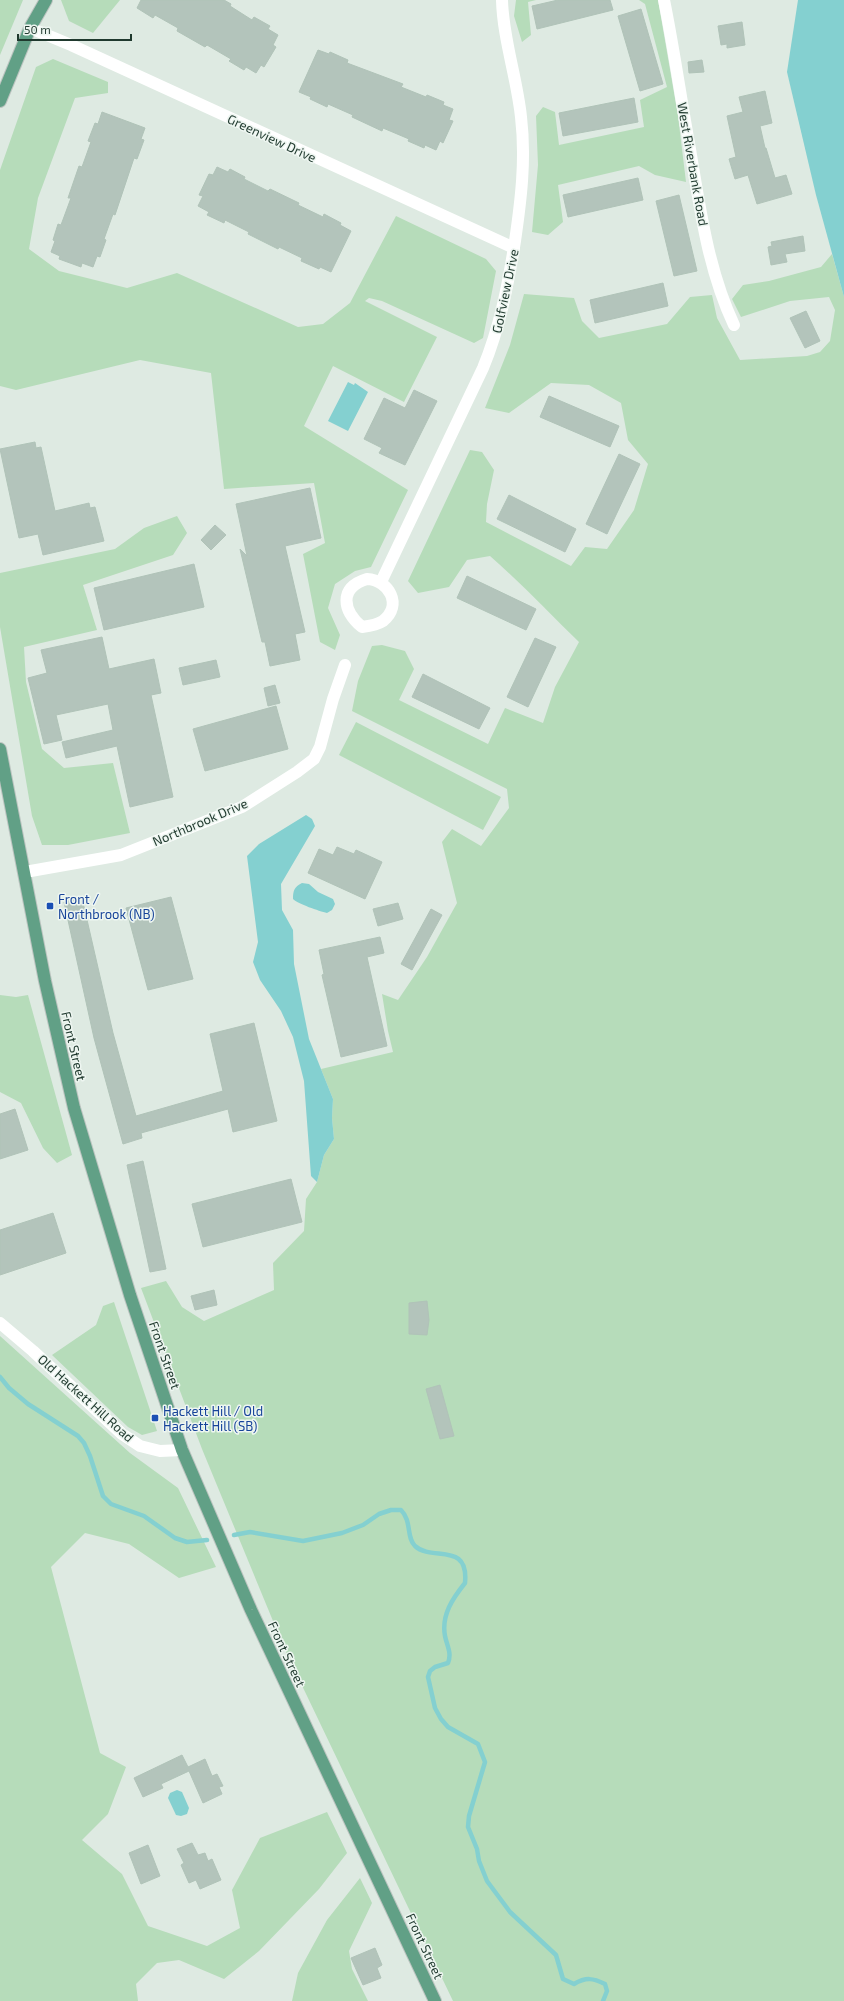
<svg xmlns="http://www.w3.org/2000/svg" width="844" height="2001" viewBox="0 0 844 2001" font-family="'Exo 2',sans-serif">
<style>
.green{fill:#b6dcba}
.water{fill:#84d0d0}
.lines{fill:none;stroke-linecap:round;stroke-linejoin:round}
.stream{stroke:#84d0d0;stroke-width:4.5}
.building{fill:#b3c4bb;stroke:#b0c3b8}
.major-casing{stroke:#bcc4c0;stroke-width:14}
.minor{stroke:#fff;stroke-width:12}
.major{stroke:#61a086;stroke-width:12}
.transit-dot{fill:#1a4fb4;stroke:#eef6f1;stroke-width:1.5}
.labels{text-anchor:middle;stroke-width:3;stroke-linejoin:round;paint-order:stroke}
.street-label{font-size:13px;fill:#1f392e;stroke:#eef6f1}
.transit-label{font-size:13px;fill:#164399;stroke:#eef6f1;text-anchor:start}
</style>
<rect width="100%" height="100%" fill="#deeae2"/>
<g class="green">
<path d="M 0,0 L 23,0 L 0,55 Z"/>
<path d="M 61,0 L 120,0 L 93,33 L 69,21 Z"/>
<path d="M 516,0 L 536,0 L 528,2 L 531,35 L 522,42 L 514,16 Z"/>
<path d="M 639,0 L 658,0 L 678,116 L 686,182 L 655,175 L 639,166 L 558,185 L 563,222 L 548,235 L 532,232 L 538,165 L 536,116 L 543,107 L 555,112 L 559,145 L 644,127 L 640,100 L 667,87 L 645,4 Z"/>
<path d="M 53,59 L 108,82 L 108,93 L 75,98 L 38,198 L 29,249 L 59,271 L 127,288 L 177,273 L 298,327 L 323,324 L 350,303 L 396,216 L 486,259 L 496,271 L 483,338 L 474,343 L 382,301 L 369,298 L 365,301 L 437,337 L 404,402 L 333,366 L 304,426 L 408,490 L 371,567 L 355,571 L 335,584 L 328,608 L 340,635 L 335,650 L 320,642 L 303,554 L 325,543 L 314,483 L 224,489 L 211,373 L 140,360 L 16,390 L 0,386 L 0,170 L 36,67 Z"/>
<path d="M 832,254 L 844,297 L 844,2001 L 453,2001 L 285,1650 L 202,1449 L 141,1288 L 166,1281 L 182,1307 L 204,1321 L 274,1290 L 273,1263 L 304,1231 L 306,1199 L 317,1182 L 324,1155 L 334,1139 L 332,1118 L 333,1099 L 321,1069 L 393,1052 L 388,1031 L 382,994 L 398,1000 L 427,957 L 457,903 L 442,842 L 452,829 L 481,846 L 509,808 L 507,789 L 352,711 L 358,681 L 372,646 L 382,645 L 405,651 L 414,669 L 399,700 L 488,744 L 505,708 L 543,723 L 555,687 L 579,642 C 549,613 521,583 490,556 L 467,560 L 449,587 L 418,593 L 408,581 L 470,450 L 482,452 L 494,470 L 487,504 L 486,522 L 571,566 L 585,547 L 607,549 L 634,510 L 648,464 L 628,440 L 621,403 L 589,385 L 551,383 L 509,413 L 485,408 L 510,345 L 524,294 L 574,298 L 582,321 L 599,338 L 667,324 L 690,297 L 712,295 L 717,318 L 740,360 L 807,356 L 820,352 L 830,341 L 835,310 L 829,297 L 790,301 L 741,317 L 732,299 L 743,285 L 769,281 L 821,267 Z"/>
<path d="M 177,516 L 187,533 L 173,555 L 83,585 L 97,630 L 24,647 L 26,682 L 42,749 L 64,768 L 113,763 L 130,833 L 68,845 L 42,845 L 32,816 L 0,627 L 0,573 L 115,549 L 144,528 Z"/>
<path d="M 356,722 L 501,797 L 483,830 L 339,755 Z"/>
<path d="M 0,995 L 16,997 L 28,995 L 72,1155 L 57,1163 L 43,1148 L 21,1103 L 0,1092 Z"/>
<path d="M 114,1302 L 157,1431 L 142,1435 L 128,1427 L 52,1355 L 96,1325 L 103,1306 Z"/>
<path d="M 0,1336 L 130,1453 L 178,1488 L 216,1567 L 179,1578 L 129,1544 L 85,1533 L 51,1567 L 100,1753 L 126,1767 L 108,1814 L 82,1840 L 122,1874 L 148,1926 L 207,1946 L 240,1928 L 232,1890 L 260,1838 L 327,1812 L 347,1853 L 319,1889 L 259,1951 L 224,1979 L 179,1960 L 157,1963 L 136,1984 L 138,2001 L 0,2001 Z"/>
<path d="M 360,1878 L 372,1903 L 349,1951 L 352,1969 L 368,2001 L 292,2001 L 298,1973 L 327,1920 Z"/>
</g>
<g class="water">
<path d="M 798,0 L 844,0 L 844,297 L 816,195 L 787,72 Z"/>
<path d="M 348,382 L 354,385 L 355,383 L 368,392 L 348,431 L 328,421 Z"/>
<path d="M 306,815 L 312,819 L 315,826 L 281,884 L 282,910 L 293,930 L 294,964 L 309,1039 L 333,1099 L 332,1118 L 334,1139 L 324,1155 L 317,1182 L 311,1176 L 304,1081 L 293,1037 L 281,1011 L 260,980 L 253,962 L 258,942 L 247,856 L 259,844 Z"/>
<path d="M 302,883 L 309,884 L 318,892 L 333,899 L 335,904 L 332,910 L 327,913 C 319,911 298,904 293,899 C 293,891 294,887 302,883 Z"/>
<path d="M 177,1790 L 182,1792 L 189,1808 L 187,1814 L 181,1816 L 176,1815 L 168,1798 L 170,1793 Z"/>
</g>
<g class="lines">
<g class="stream">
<path d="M 0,1377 L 9,1388 L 28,1404 L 78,1436 L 84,1443 L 90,1456 L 103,1496 L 111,1504 L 144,1516 L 175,1538 L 187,1542 L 207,1540"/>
<path d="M 234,1535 L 250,1532 L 303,1541 L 342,1533 L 363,1525 L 379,1514 L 391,1510 L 401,1510 C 412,1521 406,1537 415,1546 C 432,1562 469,1541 465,1583 C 453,1598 441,1615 445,1636 C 447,1646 452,1653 448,1663 L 435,1667 L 430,1671 L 428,1677 L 435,1708 L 441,1719 L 448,1727 L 478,1744 L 485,1762 L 469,1816 L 468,1827 L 477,1849 L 479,1861 L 487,1881 L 510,1912 L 556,1955 L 563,1979 L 574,1984 C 586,1977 593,1978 605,1984 L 607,1991 L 603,2001"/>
</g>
</g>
<g class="building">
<path d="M 141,0 L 224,0 L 231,4 L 230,6 L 252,20 L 254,17 L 270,26 L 268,29 L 278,35 L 273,45 L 276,47 L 264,67 L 261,65 L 256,73 L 246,67 L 244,70 L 229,61 L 231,59 L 207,45 L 205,47 L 177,31 L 178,28 L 155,15 L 153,18 L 137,8 Z"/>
<path d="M 558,0 L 610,0 L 613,10 L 537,29 L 532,6 Z"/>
<path d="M 641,9 L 663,84 L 640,91 L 618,16 Z"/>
<path d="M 742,22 L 745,45 L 727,48 L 727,44 L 721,45 L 718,26 Z"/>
<path d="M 318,50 L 329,54 L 330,52 L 348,60 L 347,63 L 403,84 L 401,87 L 426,97 L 427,95 L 444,102 L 443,105 L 453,109 L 449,120 L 453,121 L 443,143 L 440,141 L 436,150 L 425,145 L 424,148 L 408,141 L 409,139 L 383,128 L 382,131 L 352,117 L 353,115 L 328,104 L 327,107 L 310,99 L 311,97 L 299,92 Z"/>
<path d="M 702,60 L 704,72 L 689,73 L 688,62 Z"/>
<path d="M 765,91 L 772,123 L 760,126 L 765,148 L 766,148 L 775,178 L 786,175 L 792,194 L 757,204 L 748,175 L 735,179 L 729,159 L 736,157 L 727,116 L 743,112 L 739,97 Z"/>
<path d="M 634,98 L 638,122 L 563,136 L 559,113 Z"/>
<path d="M 102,112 L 145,128 L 141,139 L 144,140 L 137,159 L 134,158 L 115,215 L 113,214 L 104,239 L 106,240 L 100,257 L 97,256 L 93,267 L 82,263 L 81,267 L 59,259 L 60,256 L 51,252 L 55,241 L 53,240 L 58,224 L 61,225 L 71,198 L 68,198 L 79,166 L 82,167 L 91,142 L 88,141 L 95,123 L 98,124 Z"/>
<path d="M 217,167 L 228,172 L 230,169 L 245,177 L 244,179 L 268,191 L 270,189 L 299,203 L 298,205 L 323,217 L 324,214 L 341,223 L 340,225 L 351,231 L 331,272 L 320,267 L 319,269 L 301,261 L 302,258 L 279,247 L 278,249 L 248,234 L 249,232 L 225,220 L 224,223 L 207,215 L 209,212 L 198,206 L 203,196 L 199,195 L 209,174 L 213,175 Z"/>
<path d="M 638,178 L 643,200 L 568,217 L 563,195 Z"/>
<path d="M 679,195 L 697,271 L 674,276 L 656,201 Z"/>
<path d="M 803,236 L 805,251 L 785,254 L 787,262 L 771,265 L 768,247 L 772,246 L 771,242 Z"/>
<path d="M 663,283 L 668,306 L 595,323 L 590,300 Z"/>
<path d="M 806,311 L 820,341 L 805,348 L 790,318 Z"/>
<path d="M 414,390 L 437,401 L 405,465 L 379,453 L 382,448 L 364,439 L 384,398 L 405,408 Z"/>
<path d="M 549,396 L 619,426 L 610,447 L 540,417 Z"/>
<path d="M 35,442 L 36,448 L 41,447 L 55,511 L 89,503 L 90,508 L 95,507 L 104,541 L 43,555 L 38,534 L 19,538 L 0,449 Z"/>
<path d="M 619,454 L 640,464 L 607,534 L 586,524 Z"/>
<path d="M 310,488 L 321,538 L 285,546 L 305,632 L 295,634 L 300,660 L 270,666 L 265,642 L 262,642 L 240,549 L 247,556 L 236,504 Z"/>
<path d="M 509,495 L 576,529 L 565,552 L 497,519 Z"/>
<path d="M 215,525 L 226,535 L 211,550 L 201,540 Z"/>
<path d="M 194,564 L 204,607 L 104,630 L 94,588 Z"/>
<path d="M 467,576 L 536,609 L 526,630 L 457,598 Z"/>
<path d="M 102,637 L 109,669 L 154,659 L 161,693 L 151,695 L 173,797 L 130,807 L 117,746 L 66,758 L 62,742 L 113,730 L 108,704 L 56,715 L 62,740 L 44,744 L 28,678 L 47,673 L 41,650 Z"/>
<path d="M 535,638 L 556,647 L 528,707 L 507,697 Z"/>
<path d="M 216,660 L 220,677 L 183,685 L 179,668 Z"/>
<path d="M 423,674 L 490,708 L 479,729 L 412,697 Z"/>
<path d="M 275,685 L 280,703 L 268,706 L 264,688 Z"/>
<path d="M 276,706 L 288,749 L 205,771 L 193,729 Z"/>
<path d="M 337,847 L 354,854 L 356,850 L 382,862 L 365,899 L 308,873 L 319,849 L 333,855 Z"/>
<path d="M 171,897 L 193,979 L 148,990 L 126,908 Z"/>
<path d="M 82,898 L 113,1033 L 136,1116 L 223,1091 L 210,1034 L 254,1023 L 277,1121 L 233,1132 L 228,1109 L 141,1133 L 142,1138 L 123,1144 L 94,1038 L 64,902 Z"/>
<path d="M 398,903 L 403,919 L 378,926 L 373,909 Z"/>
<path d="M 431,909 L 442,915 L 412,970 L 401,964 Z"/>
<path d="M 380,937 L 384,953 L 367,957 L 387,1046 L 341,1057 L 322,975 L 324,974 L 319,950 Z"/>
<path d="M 15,1109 L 28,1150 L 0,1159 L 0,1114 Z"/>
<path d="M 143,1161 L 166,1269 L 150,1272 L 127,1165 Z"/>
<path d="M 291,1179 L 302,1222 L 203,1247 L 192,1204 Z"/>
<path d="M 53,1213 L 66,1253 L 0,1275 L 0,1230 Z"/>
<path d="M 214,1290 L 217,1305 L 195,1310 L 191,1296 Z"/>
<path d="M 427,1301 L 429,1320 L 427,1335 L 409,1334 L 409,1303 Z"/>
<path d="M 440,1385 L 454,1436 L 440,1439 L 426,1389 Z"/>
<path d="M 182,1755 L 188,1767 L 205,1759 L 212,1776 L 217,1774 L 223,1786 L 219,1787 L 222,1794 L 203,1803 L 189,1771 L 161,1784 L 163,1788 L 143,1797 L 134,1778 Z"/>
<path d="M 192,1843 L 198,1855 L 205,1853 L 208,1861 L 212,1859 L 221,1880 L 200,1889 L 196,1880 L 189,1883 L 181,1865 L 184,1863 L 177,1849 Z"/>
<path d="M 148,1845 L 160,1876 L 141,1884 L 129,1853 Z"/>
<path d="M 375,1948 L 382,1965 L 377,1968 L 381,1978 L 363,1985 L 351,1958 Z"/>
</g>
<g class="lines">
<g class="major-casing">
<g id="major">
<path d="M 0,101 L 30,28 L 46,0"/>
<path d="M 0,749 L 45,981 L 74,1108 L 130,1295 L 182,1450 L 251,1610 L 435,2001"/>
</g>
</g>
<g class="minor">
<path d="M 664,0 C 674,49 681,100 690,149 C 700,208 708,270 734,325"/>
<path d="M 30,28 L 71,45 L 514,248"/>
<path d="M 367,579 C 389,580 403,605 383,621 C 377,625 370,626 362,627 C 343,611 338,588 367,579 Z"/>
<path d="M 381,582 L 483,368 C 500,327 508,285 515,241 C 521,200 526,159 521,117 C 517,78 503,39 502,0"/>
<path d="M 25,872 L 121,855 L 242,807 L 297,772 L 314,759 L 320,747 L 333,699 L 345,665"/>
<path d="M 0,1323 L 33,1351 L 122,1434 L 140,1446 L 160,1451 L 182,1450"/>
</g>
<use href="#major" class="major"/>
</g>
<g class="transit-dot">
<rect x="46" y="902" width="8" height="8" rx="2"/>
<rect x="151" y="1414" width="8" height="8" rx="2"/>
</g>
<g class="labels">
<g class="street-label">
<text transform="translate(272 138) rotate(25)" y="5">Greenview Drive</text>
<text transform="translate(693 164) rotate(80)" y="5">West Riverbank Road</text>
<text transform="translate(505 291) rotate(-78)" y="5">Golfview Drive</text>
<text transform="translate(200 822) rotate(-23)" y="5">Northbrook Drive</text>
<text transform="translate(74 1046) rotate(77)" y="5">Front Street</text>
<text transform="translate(165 1355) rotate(71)" y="5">Front Street</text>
<text transform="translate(86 1398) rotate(42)" y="5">Old Hackett Hill Road</text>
<text transform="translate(287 1654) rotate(65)" y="5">Front Street</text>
<text transform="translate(425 1946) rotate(65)" y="5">Front Street</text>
</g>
<g class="transit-label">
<text x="58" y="904">Front /<tspan x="58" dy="15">Northbrook (NB)</tspan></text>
<text x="163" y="1416">Hackett Hill / Old<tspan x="163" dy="15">Hackett Hill (SB)</tspan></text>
</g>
</g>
<path d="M18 34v6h113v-6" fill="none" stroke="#1f392e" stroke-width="2"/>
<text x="24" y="34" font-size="12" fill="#1f392e" stroke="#eef6f1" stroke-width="3" paint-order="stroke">50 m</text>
</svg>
